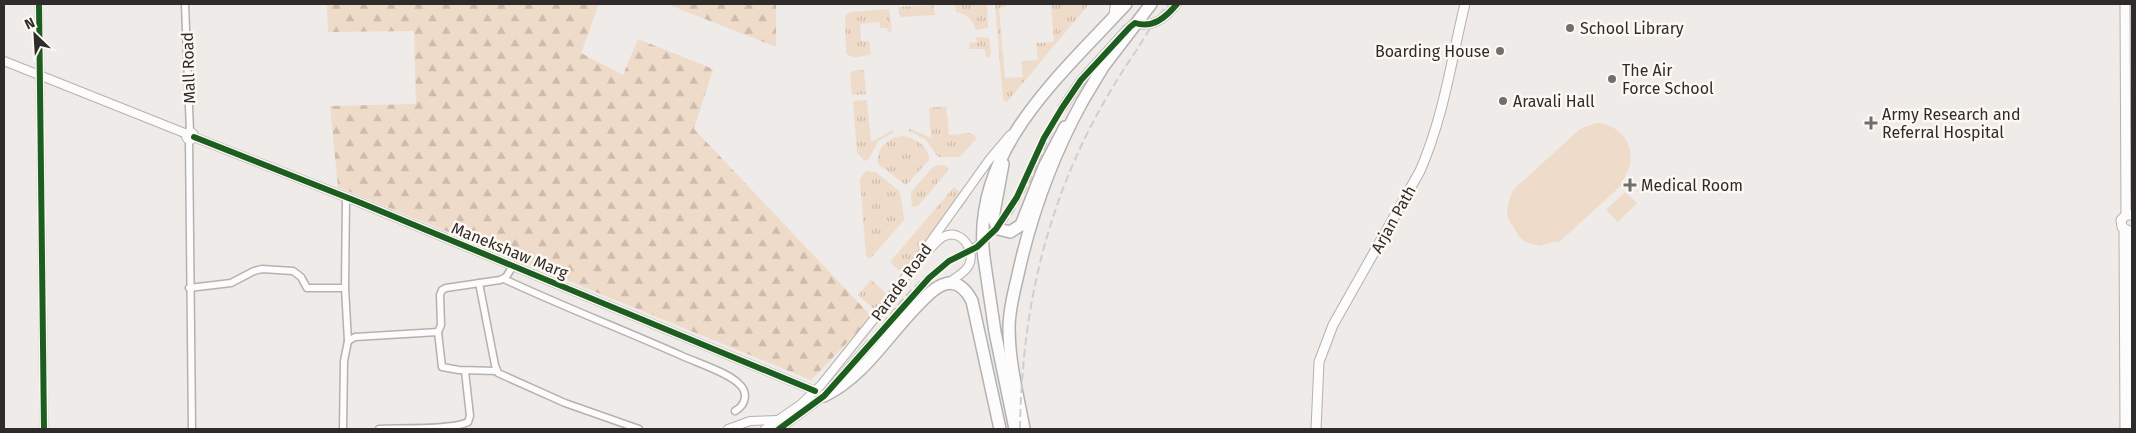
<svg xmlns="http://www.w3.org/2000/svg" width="2136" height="433" viewBox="0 0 2136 433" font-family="'Fira Sans',sans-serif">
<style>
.grass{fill:url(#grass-tufts)}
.forest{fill:url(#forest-firs)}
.garden{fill:#efdbc9}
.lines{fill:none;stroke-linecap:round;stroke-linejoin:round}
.tertiary-tunnel{stroke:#c8c5c2;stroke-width:8;stroke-dasharray:8 4;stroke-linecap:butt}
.minor-casing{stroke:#b4b1af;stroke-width:9}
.tertiary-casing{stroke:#b4b1af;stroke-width:10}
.secondary-casing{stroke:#b4b1af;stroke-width:11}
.trunk-casing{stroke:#b4b1af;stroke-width:14}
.motorway-casing{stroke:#b4b1af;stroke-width:14}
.minor{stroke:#fcfcfc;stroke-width:6}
.tertiary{stroke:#fcfcfc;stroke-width:8}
.secondary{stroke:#fcfcfc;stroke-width:9}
.trunk{stroke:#fcfcfc;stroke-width:11}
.motorway{stroke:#fcfcfc;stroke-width:11}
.rail{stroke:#cfcfce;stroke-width:2;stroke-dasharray:8 4;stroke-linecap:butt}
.cycleway-casing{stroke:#fef8f3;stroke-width:9}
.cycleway{stroke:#1b5e20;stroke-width:6}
.poi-dot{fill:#716e6c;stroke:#fef8f3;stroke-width:2}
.labels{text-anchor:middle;stroke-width:5;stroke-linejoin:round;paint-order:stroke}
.poi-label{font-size:16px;fill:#2e2b2a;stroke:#fef8f3;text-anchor:start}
.street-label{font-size:16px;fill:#2e2b2a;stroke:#fef8f3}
</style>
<defs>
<pattern id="grass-tufts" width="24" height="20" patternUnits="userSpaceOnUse" patternTransform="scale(1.25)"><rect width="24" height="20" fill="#efdbc9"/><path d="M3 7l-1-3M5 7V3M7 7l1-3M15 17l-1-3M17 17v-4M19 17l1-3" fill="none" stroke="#cdbcad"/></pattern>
<pattern id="forest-firs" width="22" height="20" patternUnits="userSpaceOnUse" patternTransform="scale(1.25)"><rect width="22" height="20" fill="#efdbc9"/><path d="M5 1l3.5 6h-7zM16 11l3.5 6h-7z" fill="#cdbcad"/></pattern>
</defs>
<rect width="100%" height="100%" fill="#eeebe8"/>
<g class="grass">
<path d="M 955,4 L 987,4 L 988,28 L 976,30 C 973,20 967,14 956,12 Z"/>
<path d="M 995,4 L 1006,4 L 1006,7 L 999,8 L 1005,78 L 1023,77 L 1021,61 L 1038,60 L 1036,43 L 1054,42 L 1051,4 L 1089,4 L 1007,102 L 1003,99 Z"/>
<path d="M 933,5 L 935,15 L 900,17 L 898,7 Z"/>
<path d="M 889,9 L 892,31 L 888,32 L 887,28 L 880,28 L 879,22 L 860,24 L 861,41 L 869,41 L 871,54 C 863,56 852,60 846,53 L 845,16 L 850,12 Z"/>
<path d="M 976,37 L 989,38 L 991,53 L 989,57 L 986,58 L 985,49 L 969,49 L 969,43 L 977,42 Z"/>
<path d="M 864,70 L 866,94 L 852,95 L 850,73 L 854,71 Z"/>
<path d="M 867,100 L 871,142 L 893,130 L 894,132 L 878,141 L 869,159 L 865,161 L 857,153 L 853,101 Z"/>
<path d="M 946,106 L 949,135 L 971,133 L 977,138 L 960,157 L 938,157 L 925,139 L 909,131 L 909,128 L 931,138 L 929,108 Z"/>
<path d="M 903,136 C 915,138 929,146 929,160 L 906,185 L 878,164 C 876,148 888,137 903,136 Z"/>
<path d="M 944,165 L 948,168 L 947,172 L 918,206 L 912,207 L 911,192 L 934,166 Z"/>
<path d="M 866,171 L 876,172 L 900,192 L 904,220 L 870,259 L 866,256 L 860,179 Z"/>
<path d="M 954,187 L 968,200 L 908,272 L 902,273 L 890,262 Z"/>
<path d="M 871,280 L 887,294 L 887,297 L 876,311 L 858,295 Z"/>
</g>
<g class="forest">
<path d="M 327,4 L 599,4 L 581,53 L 623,75 L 638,39 L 713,69 L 694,129 L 872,317 L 811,380 L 338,187 L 330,106 L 416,104 L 414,31 L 328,32 Z"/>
<path d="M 667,4 L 776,4 L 776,47 Z"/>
</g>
<g class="garden">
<path d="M 1596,123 C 1627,124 1641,157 1622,181 L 1624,183 L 1558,243 L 1556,241 L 1539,246 L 1526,242 L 1520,238 L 1508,218 L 1507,211 L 1510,197 L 1514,189 L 1580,129 Z"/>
<path d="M 1625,192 L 1637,203 L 1618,222 L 1606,210 Z"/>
</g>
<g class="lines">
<path class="tertiary-tunnel" d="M 870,344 C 892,318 913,289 940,268 C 958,253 980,247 996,229 C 1025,197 1038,145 1062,108"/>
<g class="minor-casing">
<g id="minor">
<path d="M 39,4 L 44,429"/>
<path d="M 185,4 L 190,132"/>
<path d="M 189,140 L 192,429"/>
<path d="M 346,197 L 345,288 L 348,341"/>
<path d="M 504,279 C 562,306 621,329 680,355 C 695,362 727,372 738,383 C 749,392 746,405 735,411"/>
<path d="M 479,283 L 495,365 L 498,373 L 565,403 L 639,429"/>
<path d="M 189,288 L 231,283 L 254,271 L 262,269 L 293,271 L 301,277 L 307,288 L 345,288"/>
<path d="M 497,371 L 459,370 L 442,367 L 438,332 L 441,325 L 440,295 L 442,290 L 446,288 L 500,280 L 506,277 L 513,266"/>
<path d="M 343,429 L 344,361 L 348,341 L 355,337 L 438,332"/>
<path d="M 379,429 C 399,428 453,430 468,422 L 470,416 L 465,371"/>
</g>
</g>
<g class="tertiary-casing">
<g id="tertiary">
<path d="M 1113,18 L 1115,4"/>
<path d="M 4,61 L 187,134"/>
<path d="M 1062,108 L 1081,80 L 1126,30 L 1135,23 C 1153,29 1166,17 1177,4"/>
<circle cx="190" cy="136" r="4"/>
<path d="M 194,137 L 361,203 L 815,391"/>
<path d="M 930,249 C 934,245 939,238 945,236 C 961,229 976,250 969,265 C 966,272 955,278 948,283"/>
<path d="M 728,429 L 750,421 L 779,420"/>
<path d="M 765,429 L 801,404 L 821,385 L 886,304 L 989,160 L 1010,135"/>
<path d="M 779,429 L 824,396 L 870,344"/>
</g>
</g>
<g class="secondary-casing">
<g id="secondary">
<path d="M 2125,4 L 2126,215"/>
<path d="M 2124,229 L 2125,429"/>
<path d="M 2129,231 L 2122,227 L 2121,220 L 2126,215 L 2132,215"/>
<path d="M 2132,231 L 2132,429"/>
<path d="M 1316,429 L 1319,362 L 1333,325 L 1420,171 C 1444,116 1451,61 1465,4"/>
</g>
</g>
<g class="trunk-casing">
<g id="trunk">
<path d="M 1082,102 L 1103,67 L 1151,4"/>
<path d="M 1003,164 L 993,218 L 998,229 L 1010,232 L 1021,225 L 1044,167 L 1065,127"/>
<path d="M 984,258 C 970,151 1061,75 1126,4"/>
</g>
</g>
<g class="motorway-casing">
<g id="motorway">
<path d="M 984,258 L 995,332 L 1015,429"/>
<path d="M 824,396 C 864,377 887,336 918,305 C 925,298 934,287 945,284 C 958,280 967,291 972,301 L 1000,429"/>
<path d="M 1024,429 C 1018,396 1009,362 1009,328 C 1009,312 1013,295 1017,279 C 1030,218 1052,157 1082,102"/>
</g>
</g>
<use href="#minor" class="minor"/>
<use href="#tertiary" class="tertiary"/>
<use href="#secondary" class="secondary"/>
<use href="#trunk" class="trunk"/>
<use href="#motorway" class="motorway"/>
<path class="rail" d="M 1020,429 C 1022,288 1056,167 1136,51 C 1146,35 1156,18 1168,4"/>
<g class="cycleway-casing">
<g id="cycleway">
<path d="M 39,4 L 44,429"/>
<path d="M 194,137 L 361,203 L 815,391"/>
<path d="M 779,429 L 824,396 L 929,278 L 949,261 L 977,247 L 996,229 L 1017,197 L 1044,138 L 1062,108 L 1081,80 L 1130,27 L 1135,23 C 1153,29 1166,17 1177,4"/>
</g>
</g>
<use href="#cycleway" class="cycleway"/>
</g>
<g class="poi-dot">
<circle cx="1570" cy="28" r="5"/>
<circle cx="1500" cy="51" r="5"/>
<circle cx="1612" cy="79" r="5"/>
<circle cx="1503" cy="101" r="5"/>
<path d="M1868.5 115.5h5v5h5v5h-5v5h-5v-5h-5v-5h5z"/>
<path d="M1627.5 177.5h5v5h5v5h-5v5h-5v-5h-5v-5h5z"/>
</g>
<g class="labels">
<g class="poi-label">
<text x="1580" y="34">School Library</text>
<text x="1490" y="57" text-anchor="end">Boarding House</text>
<text x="1622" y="76">The Air<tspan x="1622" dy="18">Force School</tspan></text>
<text x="1513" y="107">Aravali Hall</text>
<text x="1882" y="120">Army Research and<tspan x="1882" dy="18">Referral Hospital</tspan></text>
<text x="1641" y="191">Medical Room</text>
</g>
<g class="street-label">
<text transform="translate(188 68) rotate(-92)" y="6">Mall Road</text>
<text transform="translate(1393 219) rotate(-61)" y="6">Arjan Path</text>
<text transform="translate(510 250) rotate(22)" y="6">Manekshaw Marg</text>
<text transform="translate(901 282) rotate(-54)" y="6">Parade Road</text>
</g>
</g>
<rect width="2136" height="433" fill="none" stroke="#2e2b2a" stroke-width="10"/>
<g transform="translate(35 35) rotate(335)" stroke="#fef8f3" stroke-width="4" paint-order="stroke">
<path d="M0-4L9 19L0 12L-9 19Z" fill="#2e2b2a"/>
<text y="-8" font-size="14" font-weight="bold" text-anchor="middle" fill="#2e2b2a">N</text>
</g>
</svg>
